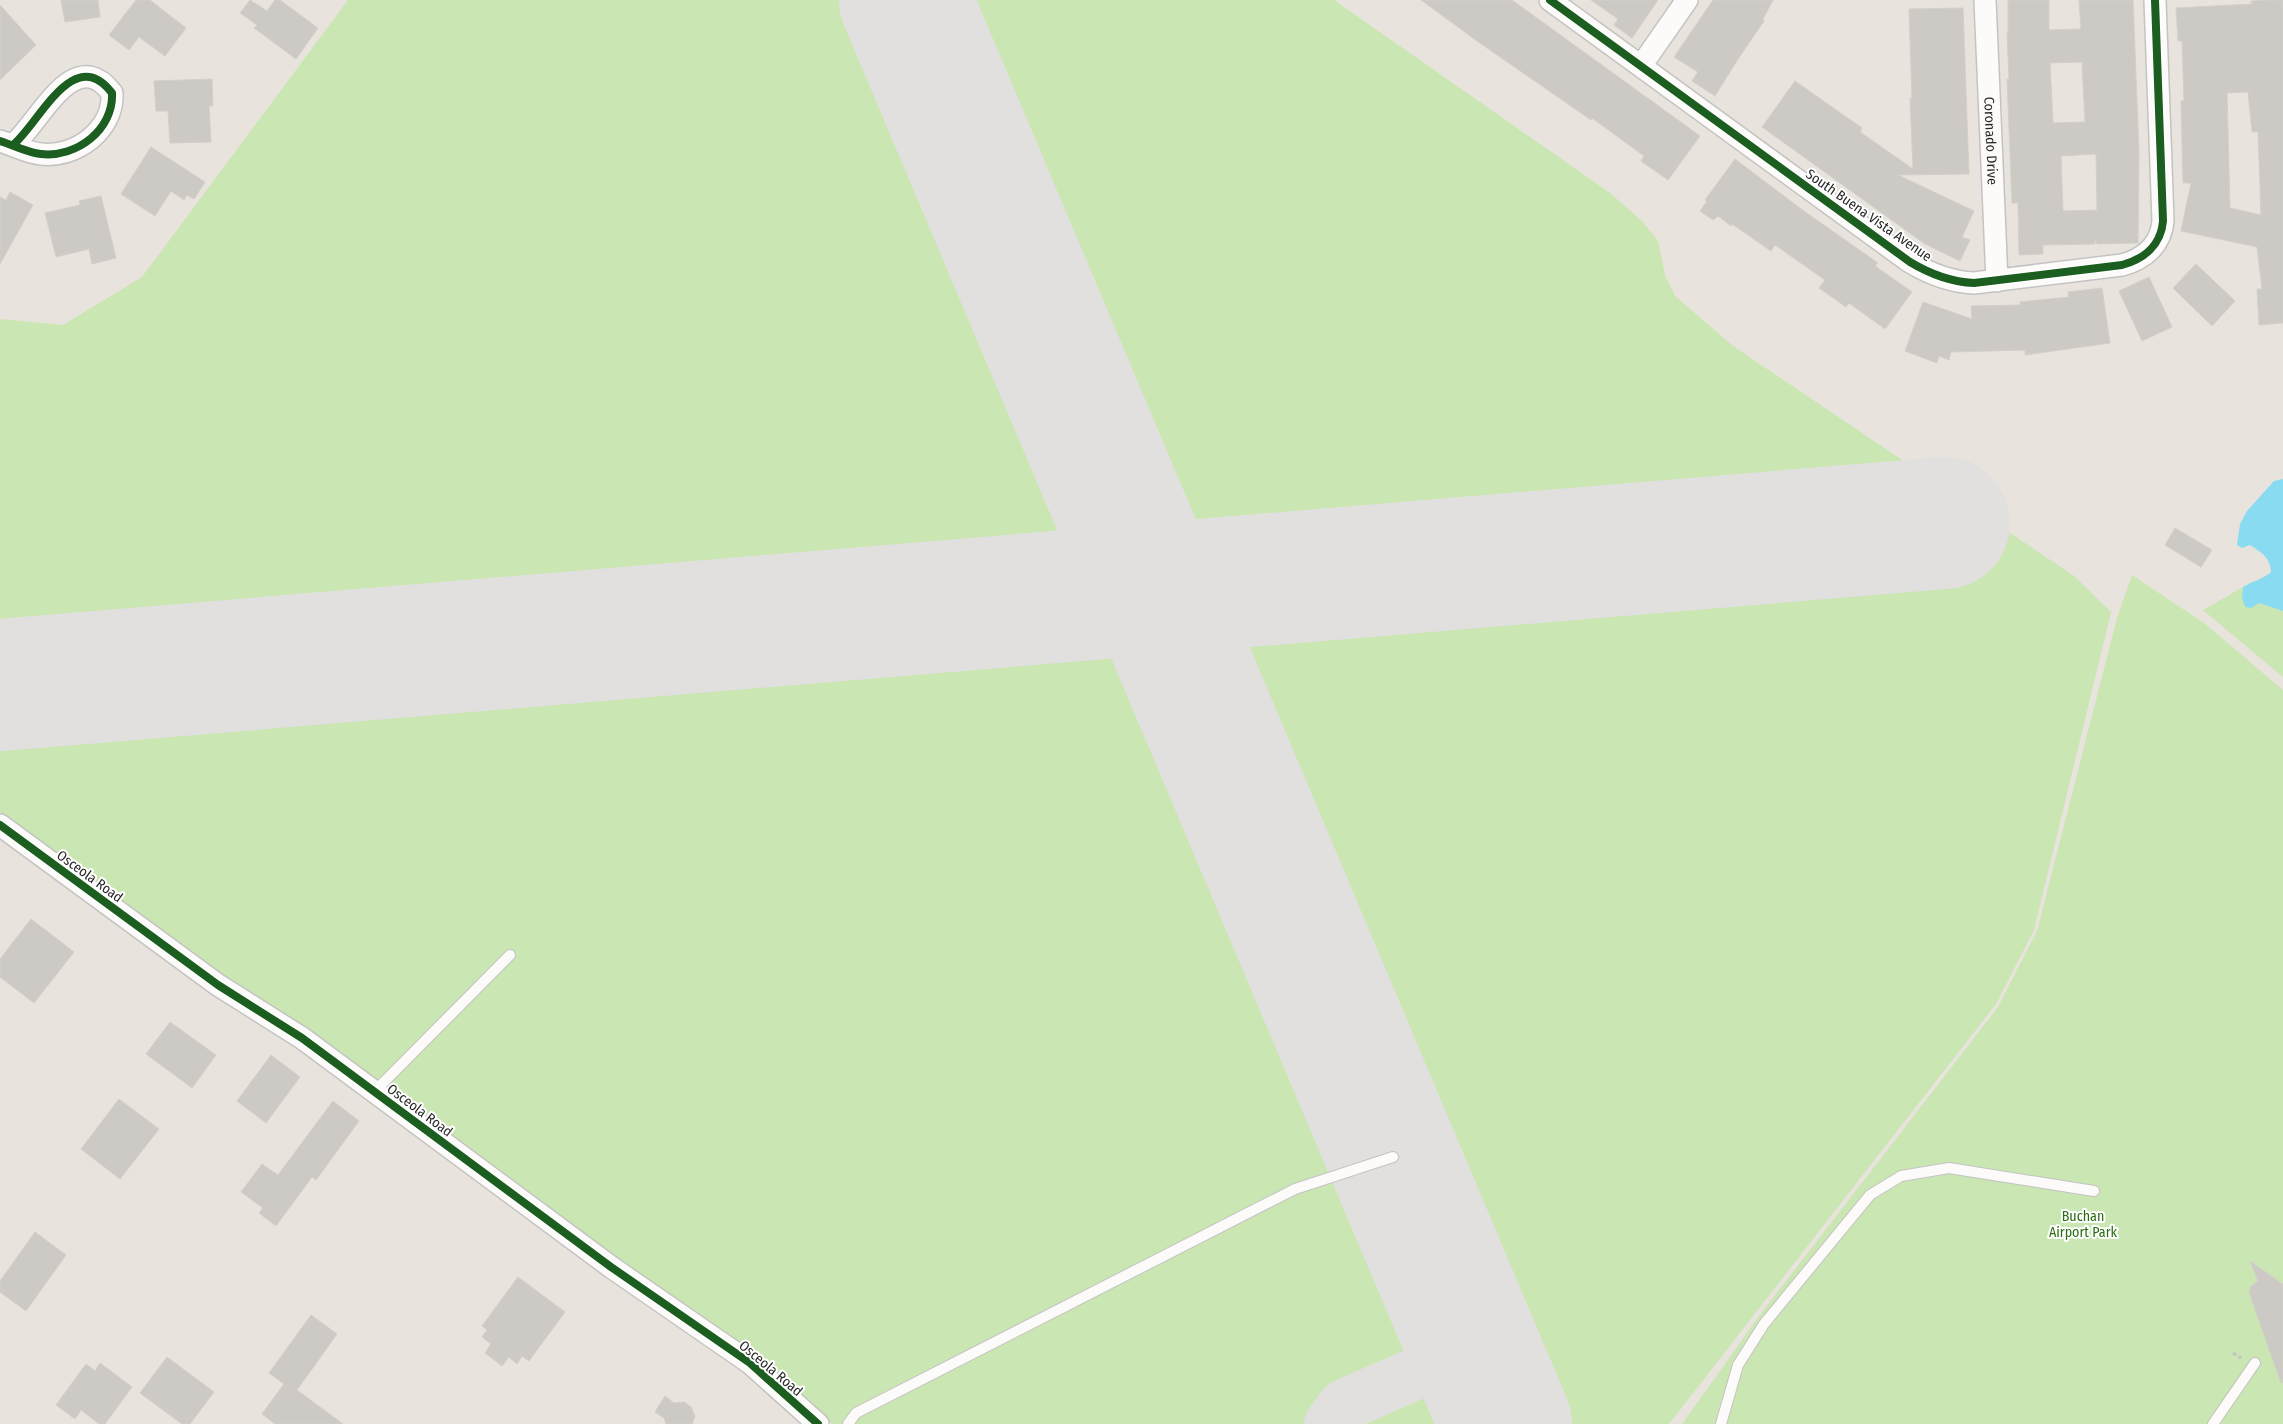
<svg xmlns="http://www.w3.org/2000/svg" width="2283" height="1424" viewBox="0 0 2283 1424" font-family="'Fira Sans Condensed',sans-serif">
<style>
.green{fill:#cae6b2}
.water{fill:#89dbf1}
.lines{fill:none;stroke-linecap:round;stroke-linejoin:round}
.taxiway{stroke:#e2e0de;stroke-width:52}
.runway{stroke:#e2e0de;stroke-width:132}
.building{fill:#cdc9c4;stroke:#d3cfc9;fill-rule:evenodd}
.service-casing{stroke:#c4c3c3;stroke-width:12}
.minor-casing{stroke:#c4c3c3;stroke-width:24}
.path{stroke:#c4c3c3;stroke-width:3;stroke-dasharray:4 2.5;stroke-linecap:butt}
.service{stroke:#fcfbfa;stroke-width:10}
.minor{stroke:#fcfbfa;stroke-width:21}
.cycleway-casing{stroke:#fff;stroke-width:11}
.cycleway{stroke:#1b5e20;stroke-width:8}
.labels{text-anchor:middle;stroke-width:4;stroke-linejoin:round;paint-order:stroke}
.street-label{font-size:14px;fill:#282828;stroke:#fff}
.park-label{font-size:14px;fill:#296c12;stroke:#fff}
</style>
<rect width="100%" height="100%" fill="#e8e3dd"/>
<g class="green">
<path d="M 348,0 L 1334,0 L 1610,193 L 1643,222 L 1658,241 L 1665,275 L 1675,296 L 1733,346 L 2074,576 L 2111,612 L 2034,930 L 1996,1004 L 1669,1424 L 832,1424 L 741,1349 L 265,1007 L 0,812 L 0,319 L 63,325 L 142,277 Z"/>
<path d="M 2132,575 L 2204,623 L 2283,690 L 2283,1424 L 1682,1424 L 1762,1312 L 1998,1007 L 2037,931 L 2117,618 Z"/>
<path d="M 2243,587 L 2242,597 L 2251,608 L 2259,603 L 2283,611 L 2283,677 L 2203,610 Z"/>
</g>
<path class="water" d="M 2283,479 L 2283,611 L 2259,603 L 2251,608 L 2245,607 L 2242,597 L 2243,587 C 2253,581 2263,579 2271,572 C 2270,557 2262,553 2250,545 L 2242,548 L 2237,545 L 2240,524 L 2247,511 L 2274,481 Z"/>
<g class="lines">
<path class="taxiway" d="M 1330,1424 L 1344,1405 L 1474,1348"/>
<g class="runway">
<path d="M 905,0 L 1506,1424"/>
<path d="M 0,685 L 1944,523"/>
</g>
</g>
<g class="building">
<path d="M 61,0 L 98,0 L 100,17 L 65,22 Z"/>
<path d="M 136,0 L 150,0 L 186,28 L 165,56 L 139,37 L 129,50 L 109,35 Z"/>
<path d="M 250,0 L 267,11 L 275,0 L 280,0 L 318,28 L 296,59 L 254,28 L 257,25 L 240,13 Z"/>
<path d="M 1421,0 L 1512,0 L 1700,136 L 1668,180 L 1641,161 L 1644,156 L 1592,118 L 1591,120 L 1477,41 Z"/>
<path d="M 1591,0 L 1658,0 L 1632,38 L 1614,25 L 1618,19 Z"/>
<path d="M 1713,0 L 1773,0 L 1763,19 L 1764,21 L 1738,59 L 1715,96 L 1692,81 L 1698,72 L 1674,57 Z"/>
<path d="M 2008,0 L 2049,0 L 2049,30 L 2081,29 L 2079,0 L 2133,0 L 2139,152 L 2138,243 L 2097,244 L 2095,240 L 2095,244 L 2043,245 L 2043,254 L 2019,255 L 2018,203 L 2012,203 L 2007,79 L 2009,79 L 2007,32 L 2008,32 ZM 2082,62 L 2085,122 L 2053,123 L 2050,63 ZM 2096,154 L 2097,210 L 2063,211 L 2061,156 Z"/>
<path d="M 2268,0 L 2283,0 L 2283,323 L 2259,325 L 2257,289 L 2262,289 L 2257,247 L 2181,231 L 2191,183 L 2183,183 L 2181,101 L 2184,101 L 2182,41 L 2178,41 L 2176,8 L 2252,4 L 2251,1 ZM 2248,92 L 2252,132 L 2258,132 L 2261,215 L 2230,208 L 2227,93 Z"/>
<path d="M 0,5 L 36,45 L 0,80 Z"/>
<path d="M 1963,8 L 1969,174 L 1898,175 L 1974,211 L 1962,237 L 1970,240 L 1960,261 L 1925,244 L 1762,127 L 1795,81 L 1862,128 L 1860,132 L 1913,169 L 1910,98 L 1912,98 L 1909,9 Z"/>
<path d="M 212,79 L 213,106 L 209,106 L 211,142 L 170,143 L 168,111 L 156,111 L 154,81 Z"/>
<path d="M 151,147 L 205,182 L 194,199 L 187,195 L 184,200 L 171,191 L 155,216 L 121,194 Z"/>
<path d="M 1735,159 L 1801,209 L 1878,263 L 1875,266 L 1912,292 L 1885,329 L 1849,303 L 1846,307 L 1819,288 L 1825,280 L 1775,245 L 1771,251 L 1732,224 L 1731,226 L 1718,216 L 1713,220 L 1700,211 L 1707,201 L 1705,200 Z"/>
<path d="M 10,192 L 33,205 L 0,264 L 0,197 L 6,200 Z"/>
<path d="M 101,196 L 116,258 L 92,264 L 89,249 L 56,257 L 45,213 L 80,205 L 79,201 Z"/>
<path d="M 2196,264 L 2235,301 L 2212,326 L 2173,288 Z"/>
<path d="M 2149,277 L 2172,327 L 2142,341 L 2119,291 Z"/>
<path d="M 2102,288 L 2110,343 L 2025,355 L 2025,350 L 1951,352 L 1949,360 L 1939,356 L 1937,363 L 1905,351 L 1923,302 L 1972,319 L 1971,306 L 2020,305 L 2020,302 L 2069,297 L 2068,292 Z"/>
<path d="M 2175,528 L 2212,550 L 2201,567 L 2165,545 Z"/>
<path d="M 31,919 L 74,952 L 34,1003 L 0,977 L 0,959 Z"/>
<path d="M 170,1022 L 216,1055 L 192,1088 L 146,1054 Z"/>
<path d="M 271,1055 L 300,1077 L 266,1123 L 237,1101 Z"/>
<path d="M 119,1099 L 159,1129 L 120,1179 L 81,1149 Z"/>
<path d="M 333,1101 L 359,1121 L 316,1180 L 312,1177 L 276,1226 L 259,1213 L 263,1208 L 241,1192 L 262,1164 L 278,1175 Z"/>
<path d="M 35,1232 L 66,1255 L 26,1311 L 0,1292 L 0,1281 Z"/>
<path d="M 2250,1261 L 2283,1284 L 2283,1383 L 2281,1383 L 2249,1292 L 2250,1287 L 2258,1281 Z"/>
<path d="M 518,1277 L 565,1312 L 529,1361 L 522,1356 L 517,1364 L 509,1357 L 502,1366 L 485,1353 L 491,1344 L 482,1337 L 487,1330 L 482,1326 Z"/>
<path d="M 311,1315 L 337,1334 L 297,1390 L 343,1424 L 275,1424 L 262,1414 L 284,1384 L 269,1373 Z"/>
<path d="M 167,1357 L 214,1392 L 190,1424 L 182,1424 L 140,1393 Z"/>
<path d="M 100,1363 L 132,1387 L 105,1424 L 99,1424 L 81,1410 L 75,1419 L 56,1405 L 86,1364 L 95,1371 Z"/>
<path d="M 665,1396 L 674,1403 L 684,1402 L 691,1407 L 695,1416 L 692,1424 L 666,1424 L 664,1418 L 655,1412 Z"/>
</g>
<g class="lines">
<g class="service-casing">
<g id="service">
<path d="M 375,1091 L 510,955"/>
<path d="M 848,1424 L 856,1413 L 1295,1189 L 1393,1157"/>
<path d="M 1721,1424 L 1738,1365 L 1764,1324 L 1870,1195 L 1901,1176 L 1949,1168 L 2094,1191"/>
<path d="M 2213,1424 L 2255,1363"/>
</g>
</g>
<g class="minor-casing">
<g id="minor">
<path d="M 1550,0 L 1910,262 C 1930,274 1950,282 1974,283 L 2122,265 C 2144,259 2161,245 2163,221 L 2155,0"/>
<path id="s1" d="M 1985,0 L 1997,281"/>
<path d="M 1641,66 L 1687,0"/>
<path d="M 0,141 C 13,145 28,153 41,154 C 77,158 114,129 112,93 C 74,43 40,122 13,145"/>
<path d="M 0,825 L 218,985 L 302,1038 L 611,1267 L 750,1363 L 818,1424"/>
</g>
</g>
<path class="path" d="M 2233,1353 L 2241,1358"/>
<use href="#service" class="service"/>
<use href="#minor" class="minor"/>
<g class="cycleway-casing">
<g id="cycleway">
<path d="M 1550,0 L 1910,262 C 1930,274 1950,282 1974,283 L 2122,265 C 2144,259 2161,245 2163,221 L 2155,0"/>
<path d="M 0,141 C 13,145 28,153 41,154 C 77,158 114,129 112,93 C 74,43 40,122 13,145"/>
<path d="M 0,825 L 218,985 L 302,1038 L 611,1267 L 750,1363 L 818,1424"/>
</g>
</g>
<use href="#cycleway" class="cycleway"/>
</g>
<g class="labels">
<g class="street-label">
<text dy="5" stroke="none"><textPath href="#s1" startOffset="141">Coronado Drive</textPath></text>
<text transform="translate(1869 215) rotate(35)" y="5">South Buena Vista Avenue</text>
<text transform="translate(90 876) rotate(36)" y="5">Osceola Road</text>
<text transform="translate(420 1110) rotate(37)" y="5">Osceola Road</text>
<text transform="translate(771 1368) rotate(40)" y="5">Osceola Road</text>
</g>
<g class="park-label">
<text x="2083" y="1221">Buchan<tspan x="2083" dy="16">Airport Park</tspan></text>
</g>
</g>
</svg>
